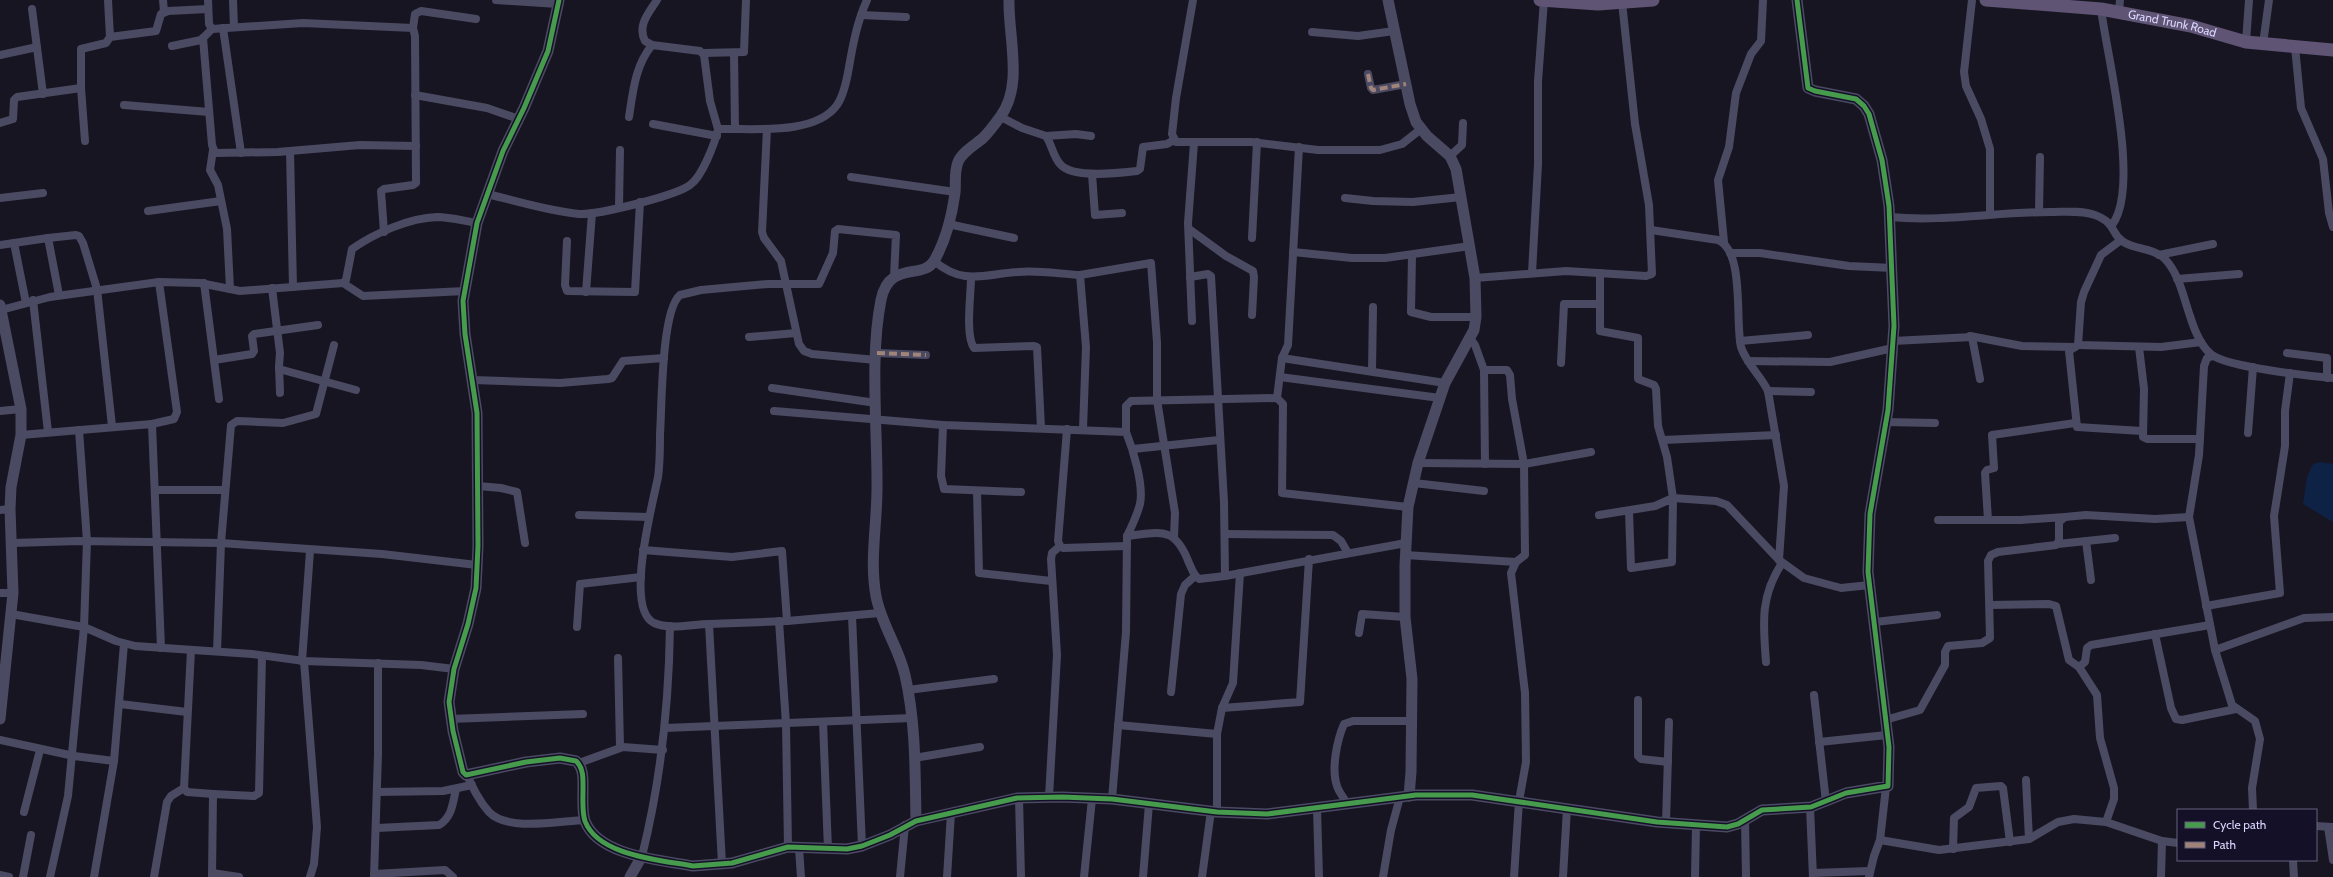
<svg xmlns="http://www.w3.org/2000/svg" width="2333" height="877" viewBox="0 0 2333 877" font-family="Cabin,sans-serif">
<style>
.water{fill:#0e2245}
.lines{fill:none;stroke-linecap:round;stroke-linejoin:round}
.minor{stroke:#4b4a63;stroke-width:8}
.tertiary{stroke:#4b4a63;stroke-width:11}
.primary{stroke:#5f5474;stroke-width:13}
.quiet{stroke:#a18479;stroke-width:4;stroke-dasharray:8 4;stroke-linecap:butt}
.cycleway-casing{stroke:#141027;stroke-width:8}
.cycleway{stroke:#469c4c;stroke-width:5}
.labels{text-anchor:middle;stroke-width:3;stroke-linejoin:round;paint-order:stroke}
.street-label{font-size:12px;fill:#dbd7ff;stroke:#141027}
</style>
<rect width="100%" height="100%" fill="#181522"/>
<path class="water" d="M 2320,462 L 2333,464 L 2333,522 L 2303,504 L 2307,477 L 2313,464 Z"/>
<g class="lines">
<g class="minor">
<path d="M 163,0 L 164,12"/>
<path d="M 208,0 L 209,24 L 212,29 L 303,23 L 413,28 L 415,36 L 416,183 L 413,185 L 384,189 L 381,191 L 384,232"/>
<path d="M 233,0 L 234,27"/>
<path d="M 496,0 L 558,4"/>
<path d="M 1193,0 L 1176,98 L 1172,134 L 1176,142 L 1251,142 L 1318,150 L 1380,150 L 1402,144 L 1421,129"/>
<path d="M 1972,0 L 1964,72 L 1966,86 L 1981,119 L 1990,149 L 1990,213"/>
<path d="M 32,9 L 43,94"/>
<path d="M 2101,9 C 2107,57 2141,187 2112,225"/>
<path d="M 2119,11 L 2120,0"/>
<path d="M 861,15 L 906,17"/>
<path d="M 223,28 L 241,153"/>
<path d="M 413,28 L 415,14 L 421,11 L 476,19"/>
<path d="M 1312,32 L 1358,36 L 1394,31"/>
<path d="M 110,37 L 156,31 L 161,14 L 168,11 L 208,9"/>
<path d="M 203,38 L 212,145 L 215,153 L 278,152 L 360,145 L 416,146"/>
<path d="M 2246,42 L 2249,0"/>
<path d="M 2263,44 L 2269,0"/>
<path d="M 172,46 L 201,40 L 212,29"/>
<path d="M 2295,47 L 2301,108 L 2323,159 L 2329,213 L 2333,227"/>
<path d="M 704,53 L 744,52 L 746,0"/>
<path d="M 734,53 L 735,129"/>
<path d="M 0,55 L 37,47"/>
<path d="M 1368,74 L 1371,88 L 1373,90 L 1406,84"/>
<path d="M 81,88 L 85,141"/>
<path d="M 415,95 L 487,108 L 519,119"/>
<path d="M 124,105 L 209,112"/>
<path d="M 629,117 C 633,91 635,66 652,45"/>
<path d="M 1001,117 L 1022,128 L 1046,136 C 1052,145 1053,156 1060,164 C 1072,179 1119,173 1137,171 L 1140,169 L 1143,147 L 1167,144 L 1174,140"/>
<path d="M 0,123 L 13,119 L 14,100 L 17,97 L 81,88 L 81,49 L 106,43 L 110,37 L 108,0"/>
<path d="M 653,124 L 717,136"/>
<path d="M 718,129 C 751,128 815,136 837,105 C 844,95 847,79 849,67 C 853,44 857,22 867,0"/>
<path d="M 767,129 L 762,232 L 764,238 L 781,261 L 799,344 L 804,351 L 812,354 L 876,360"/>
<path d="M 1046,136 L 1076,134 L 1091,136"/>
<path d="M 213,150 L 210,170 L 218,185 L 227,229 L 230,289"/>
<path d="M 290,151 L 293,287"/>
<path d="M 1450,156 L 1462,145 L 1463,123"/>
<path d="M 1092,174 L 1095,215 L 1122,213"/>
<path d="M 851,177 L 955,192"/>
<path d="M 487,194 C 517,201 548,211 579,214 C 598,215 675,196 690,185 C 702,177 715,143 718,129 L 710,101 L 704,55 L 700,51 L 652,45 L 645,41 C 637,25 649,13 657,0"/>
<path d="M 0,198 L 43,193"/>
<path d="M 1345,198 L 1373,201 L 1413,202 L 1461,197"/>
<path d="M 619,207 L 620,150"/>
<path d="M 148,211 L 221,201"/>
<path d="M 2039,212 L 2040,157"/>
<path d="M 1890,217 C 1943,222 1997,212 2050,212 C 2064,212 2081,210 2095,215 C 2116,223 2111,233 2122,241 C 2134,250 2151,247 2164,258 C 2179,273 2183,296 2190,316 C 2194,329 2200,346 2212,355 C 2228,367 2309,376 2333,378"/>
<path d="M 948,224 L 1014,238"/>
<path d="M 1189,229 L 1226,256 L 1253,271 L 1254,277 L 1252,315"/>
<path d="M 1651,230 L 1718,240 C 1745,251 1735,322 1741,347 C 1746,363 1761,376 1768,391 L 1784,486 L 1779,560"/>
<path d="M 48,238 L 76,235 L 79,236 L 83,243 L 97,289 L 112,426"/>
<path d="M 1252,238 L 1257,142"/>
<path d="M 2121,240 L 2101,255 L 2084,292 L 2081,302 L 2078,345 L 2161,347 L 2201,342"/>
<path d="M 567,241 L 565,285 L 567,291 L 635,292 L 640,202"/>
<path d="M 1724,242 L 1718,180 L 1729,147 L 1736,93 L 1751,54 L 1761,41 L 1763,0"/>
<path d="M 14,243 L 26,303"/>
<path d="M 0,245 L 48,238 L 59,295"/>
<path d="M 1293,252 L 1352,258 L 1385,258 L 1470,246"/>
<path d="M 1730,253 L 1760,253 L 1849,266 L 1893,268"/>
<path d="M 1412,255 L 1411,312 L 1431,317 L 1476,317"/>
<path d="M 2159,255 L 2213,244"/>
<path d="M 934,261 C 964,286 984,274 1018,272 C 1038,270 1060,274 1080,275"/>
<path d="M 1532,273 L 1538,164 L 1538,81 L 1544,0"/>
<path d="M 1600,273 L 1600,331 L 1638,338 L 1638,379 L 1654,385 L 1656,389 L 1658,426 L 1667,457 L 1673,498 L 1716,501 L 1727,505 L 1779,560 L 1804,578 L 1841,588 L 1870,585"/>
<path d="M 1190,277 L 1208,274 L 1211,276 L 1224,502 L 1225,576"/>
<path d="M 971,278 C 971,294 965,335 974,348 L 1034,346 L 1037,347 L 1041,428"/>
<path d="M 1475,278 L 1566,271 L 1646,276 L 1652,274 L 1649,205 L 1635,124 L 1622,2"/>
<path d="M 2177,279 L 2239,274"/>
<path d="M 204,283 L 219,399"/>
<path d="M 343,283 L 363,296 L 465,291"/>
<path d="M 272,288 L 280,353 L 279,366 L 280,393"/>
<path d="M 586,292 L 592,213"/>
<path d="M 33,300 L 48,432"/>
<path d="M 1,310 L 50,297 L 159,282 L 200,283 L 240,291 L 343,283 L 346,280 L 352,249 C 375,233 409,218 437,217 C 450,217 464,221 477,223"/>
<path d="M 1192,321 L 1188,223 L 1194,143"/>
<path d="M 1970,336 L 2022,346 L 2075,347"/>
<path d="M 749,337 L 796,333"/>
<path d="M 1470,338 L 1475,345 L 1484,370 L 1507,370 L 1510,375 L 1512,399 L 1524,464 L 1525,555 L 1516,562 L 1511,573 L 1525,693 L 1526,762 L 1519,801 L 1514,877"/>
<path d="M 1740,341 L 1808,335"/>
<path d="M 1893,341 L 1972,337 L 1980,379"/>
<path d="M 2078,345 L 2069,351 L 2077,427 L 2142,431"/>
<path d="M 2139,347 L 2144,389 L 2143,437 L 2147,439 L 2200,439"/>
<path d="M 877,353 L 926,355"/>
<path d="M 2287,353 L 2327,358 L 2327,378"/>
<path d="M 2213,356 L 2207,358 L 2204,366 L 2199,455 L 2189,517 L 2215,650 L 2232,705 L 2255,721 L 2260,739 L 2252,788 L 2253,810"/>
<path d="M 1282,358 L 1445,383"/>
<path d="M 214,360 L 252,354 L 254,351 L 252,336 L 254,334 L 318,325"/>
<path d="M 1748,361 L 1830,362 L 1893,348"/>
<path d="M 1561,363 L 1564,304 L 1599,304"/>
<path d="M 279,369 L 356,390"/>
<path d="M 1484,370 L 1485,464"/>
<path d="M 1372,371 L 1373,307"/>
<path d="M 1280,377 L 1440,398"/>
<path d="M 473,380 L 560,383 L 608,379 L 612,378 L 623,361 L 664,358"/>
<path d="M 772,388 L 876,403"/>
<path d="M 1768,391 L 1811,392"/>
<path d="M 1277,398 L 1283,404 L 1282,493 L 1408,507"/>
<path d="M 0,411 L 21,409"/>
<path d="M 774,411 L 943,425 L 1126,432 C 1133,449 1144,485 1140,504 C 1137,515 1132,526 1127,536 C 1162,532 1175,526 1189,563 C 1192,569 1193,575 1199,579 L 1225,576 L 1406,543"/>
<path d="M 1885,422 L 1935,423"/>
<path d="M 152,424 L 174,419 L 177,412 L 159,282"/>
<path d="M 943,425 L 941,476 L 944,489 L 1021,492"/>
<path d="M 1067,429 L 1058,541 L 1060,546 L 1063,548 L 1127,546"/>
<path d="M 1083,429 L 1086,347 L 1080,275 L 1151,263 L 1157,342 L 1157,400 L 1175,513 L 1174,537"/>
<path d="M 1126,432 L 1126,406 L 1131,401 L 1277,398 L 1282,358 L 1288,345 L 1299,147"/>
<path d="M 2248,433 L 2253,367"/>
<path d="M 21,435 L 152,424 L 161,648"/>
<path d="M 1663,440 L 1776,435"/>
<path d="M 1133,449 L 1219,440"/>
<path d="M 1418,463 L 1524,464 L 1591,452"/>
<path d="M 1414,483 L 1484,491"/>
<path d="M 478,486 L 501,488 L 517,492 L 525,543"/>
<path d="M 155,490 L 224,490"/>
<path d="M 977,491 L 979,573 L 1051,581"/>
<path d="M 0,510 L 10,509"/>
<path d="M 579,515 L 649,517"/>
<path d="M 1599,515 L 1655,506 L 1673,498 L 1672,562 L 1631,568 L 1629,511"/>
<path d="M 1938,520 L 2021,520 L 2065,517"/>
<path d="M 1988,520 L 1985,473 L 1987,470 L 1994,468 L 1992,435 L 2075,423"/>
<path d="M 1225,534 L 1333,535 L 1341,541 L 1348,553"/>
<path d="M 2086,541 L 2091,580"/>
<path d="M 12,543 L 79,541 L 221,543 L 382,554 L 477,565"/>
<path d="M 2058,544 L 2115,538"/>
<path d="M 643,550 L 732,557 L 782,551 L 787,621"/>
<path d="M 1405,555 L 1516,562"/>
<path d="M 0,593 L 13,593"/>
<path d="M 1990,605 L 2049,604 L 2056,606 L 2069,660 L 2079,667 L 2097,695 L 2100,738 L 2114,788 L 2114,799 L 2106,822"/>
<path d="M 2206,606 L 2280,593 L 2274,516 L 2285,446 L 2285,411 L 2290,373"/>
<path d="M 11,614 L 84,627 L 116,641 L 135,646 L 252,654 L 304,661 L 421,665 L 454,669"/>
<path d="M 852,616 L 862,846"/>
<path d="M 779,621 L 786,724 L 788,847"/>
<path d="M 1875,622 L 1937,615"/>
<path d="M 709,624 L 787,621 L 880,613"/>
<path d="M 577,627 L 580,584 L 641,577"/>
<path d="M 1359,633 L 1362,614 L 1405,617"/>
<path d="M 2155,634 L 2171,708 L 2176,719 L 2182,720 L 2236,709"/>
<path d="M 191,650 L 184,788 L 187,792 L 213,794 L 212,877"/>
<path d="M 2215,650 L 2304,618 L 2333,617"/>
<path d="M 217,651 L 221,543 L 231,425 L 237,421 L 283,423 L 316,414 L 334,345"/>
<path d="M 618,658 L 620,747"/>
<path d="M 302,661 L 310,551"/>
<path d="M 304,661 L 317,827 L 314,864 L 310,877"/>
<path d="M 1766,662 C 1763,623 1760,597 1782,563"/>
<path d="M 2079,667 L 2085,662 L 2087,648 L 2091,645 L 2210,625"/>
<path d="M 908,690 L 994,679"/>
<path d="M 1171,692 L 1181,594 L 1185,585 L 1195,576"/>
<path d="M 1814,695 L 1826,802"/>
<path d="M 1638,700 L 1638,756 L 1641,759 L 1668,762"/>
<path d="M 120,704 L 187,712"/>
<path d="M 1222,708 L 1300,702 L 1309,559"/>
<path d="M 450,719 L 583,714"/>
<path d="M 1885,720 L 1920,710 L 1945,665 L 1945,652 L 1948,646 L 1982,643 L 1990,638 L 1988,561 L 1991,555 L 1998,552 L 2056,545 L 2059,541 L 2059,522 L 2065,517 L 2086,515 L 2155,519 L 2189,517"/>
<path d="M 823,722 L 828,849"/>
<path d="M 1118,725 L 1217,734"/>
<path d="M 665,728 L 912,718"/>
<path d="M 0,740 L 74,756 L 114,761 L 94,877"/>
<path d="M 1819,742 L 1887,735"/>
<path d="M 914,758 L 980,747"/>
<path d="M 114,761 L 124,644"/>
<path d="M 579,763 L 623,747 L 663,750"/>
<path d="M 467,775 C 473,788 479,801 489,812 C 508,832 559,821 585,820"/>
<path d="M 2026,780 L 2029,839"/>
<path d="M 377,792 L 443,791 L 472,785"/>
<path d="M 213,794 L 254,796 L 259,793 L 262,656"/>
<path d="M 1049,797 L 1057,655 L 1051,559 L 1052,553 L 1060,546"/>
<path d="M 1019,798 L 1021,877"/>
<path d="M 1112,799 L 1126,632 L 1127,536"/>
<path d="M 1348,805 C 1345,799 1339,793 1337,786 C 1331,769 1337,740 1344,724 L 1353,721 L 1412,721"/>
<path d="M 1810,807 L 1813,877"/>
<path d="M 1317,809 L 1319,877"/>
<path d="M 24,812 L 40,750"/>
<path d="M 1217,812 L 1217,734 L 1222,708 L 1233,683 L 1240,573"/>
<path d="M 1745,820 L 1746,877"/>
<path d="M 1666,823 L 1669,722"/>
<path d="M 2316,826 L 2332,827"/>
<path d="M 2328,827 L 2333,860"/>
<path d="M 377,828 L 439,825 C 452,818 453,802 456,789"/>
<path d="M 1880,840 L 1939,850 L 2029,839 L 2058,822 L 2074,819 L 2106,822 L 2162,841 L 2178,843"/>
<path d="M 799,848 L 801,877"/>
<path d="M 1953,849 L 1954,818 L 1969,807 L 1976,788 L 2001,786 L 2003,788 L 2010,842"/>
<path d="M 642,856 C 661,780 669,704 670,626"/>
<path d="M 2293,860 L 2294,877"/>
<path d="M 722,864 L 709,624 C 692,624 670,630 654,623 C 624,609 653,503 658,477 C 660,463 660,448 660,434 C 662,407 661,311 680,295 L 701,290 L 768,284 L 819,284 L 833,253 L 835,231 L 838,229 L 896,235 L 894,277"/>
<path d="M 212,873 L 239,877"/>
<path d="M 1813,873 L 1869,871"/>
<path d="M 374,874 L 445,870 L 453,877"/>
<path d="M 0,875 L 9,877"/>
<path d="M 23,877 L 31,835"/>
<path d="M 50,877 L 68,796 L 84,627 L 87,541 L 79,430"/>
<path d="M 154,877 L 167,802 L 171,796 L 184,788"/>
<path d="M 374,877 L 378,754 L 378,663"/>
<path d="M 900,877 L 905,825"/>
<path d="M 947,877 L 951,813"/>
<path d="M 1084,877 L 1092,799"/>
<path d="M 1143,877 L 1149,804"/>
<path d="M 1202,877 L 1211,811"/>
<path d="M 1383,877 L 1391,830 L 1400,797"/>
<path d="M 1563,877 L 1567,808"/>
<path d="M 1695,877 L 1696,825"/>
<path d="M 1869,877 L 1874,856 L 1880,840 L 1886,787"/>
<path d="M 2161,877 L 2162,841"/>
</g>
<g class="tertiary">
<path d="M 559,0 L 548,51 L 524,108 L 503,151 L 477,223 L 463,301 L 465,334 L 477,413 L 478,546 L 476,588 L 468,624 L 454,669 L 449,702 L 453,731 L 463,772 L 466,775 L 526,762 L 560,758 L 576,761 C 584,768 583,780 583,790 C 583,799 582,812 585,821 C 598,856 661,860 693,866 L 732,863 L 788,847 L 847,849 L 862,846 L 890,835 L 916,821 L 1017,798 L 1062,797 L 1112,799 L 1217,812 L 1267,814 L 1416,795 L 1472,795 L 1657,822 L 1727,827 L 1738,824 L 1762,810 L 1811,807 L 1846,793 L 1888,786 L 1889,747 L 1868,572 L 1870,514 L 1888,410 L 1894,326 L 1889,206 L 1882,160 L 1869,114 L 1864,106 L 1856,99 L 1815,91 L 1808,88 L 1797,0"/>
<path d="M 1388,0 L 1410,104 L 1416,122 L 1427,136 L 1450,156 L 1456,169 L 1475,278 L 1476,317 L 1474,330 L 1445,383 L 1418,463 L 1408,507 L 1405,565 L 1405,617 L 1412,679 L 1411,772 L 1409,796"/>
<path d="M 0,305 L 21,409 L 21,435 L 11,487 L 10,509 L 13,593 L 0,719"/>
<path d="M 916,821 C 915,772 916,723 905,675 C 899,648 881,624 876,596 C 869,558 878,520 877,481 C 877,424 870,355 881,300 C 889,260 923,280 934,261 C 945,242 952,215 955,193 C 956,183 954,172 958,162 C 962,152 975,145 983,138 C 989,132 995,124 1000,117 C 1024,86 1008,36 1009,0"/>
<path d="M 630,877 L 642,856"/>
</g>
<g class="primary">
<path d="M 1540,0 L 1598,4 L 1653,0"/>
<path id="s1" d="M 1986,0 L 2101,9 L 2191,26 L 2246,42 L 2333,50"/>
</g>
<g class="quiet">
<path d="M 1368,74 L 1371,88 L 1373,90 L 1406,84"/>
<path d="M 877,353 L 926,355"/>
</g>
<g class="cycleway-casing">
<path id="cycleway" d="M 559,0 L 548,51 L 524,108 L 503,151 L 477,223 L 463,301 L 465,334 L 477,413 L 478,546 L 476,588 L 468,624 L 454,669 L 449,702 L 453,731 L 463,772 L 466,775 L 526,762 L 560,758 L 576,761 C 584,768 583,780 583,790 C 583,799 582,812 585,821 C 598,856 661,860 693,866 L 732,863 L 788,847 L 847,849 L 862,846 L 890,835 L 916,821 L 1017,798 L 1062,797 L 1112,799 L 1217,812 L 1267,814 L 1416,795 L 1472,795 L 1657,822 L 1727,827 L 1738,824 L 1762,810 L 1811,807 L 1846,793 L 1888,786 L 1889,747 L 1868,572 L 1870,514 L 1888,410 L 1894,326 L 1889,206 L 1882,160 L 1869,114 L 1864,106 L 1856,99 L 1815,91 L 1808,88 L 1797,0"/>
</g>
<use href="#cycleway" class="cycleway"/>
</g>
<g class="labels">
<g class="street-label">
<text dy="4" stroke="none"><textPath href="#s1" startOffset="188">Grand Trunk Road</textPath></text>
</g>
</g>
<rect x="2177" y="809" width="140" height="52" fill="#141027" stroke="#64607d"/>
<rect x="2185" y="822" width="20" height="6" fill="#469c4c" stroke="#64607d"/>
<text x="2213" y="829" font-size="12" fill="#dbd7ff">Cycle path</text>
<rect x="2185" y="842" width="20" height="6" fill="#a18479" stroke="#64607d"/>
<text x="2213" y="849" font-size="12" fill="#dbd7ff">Path</text>
</svg>
